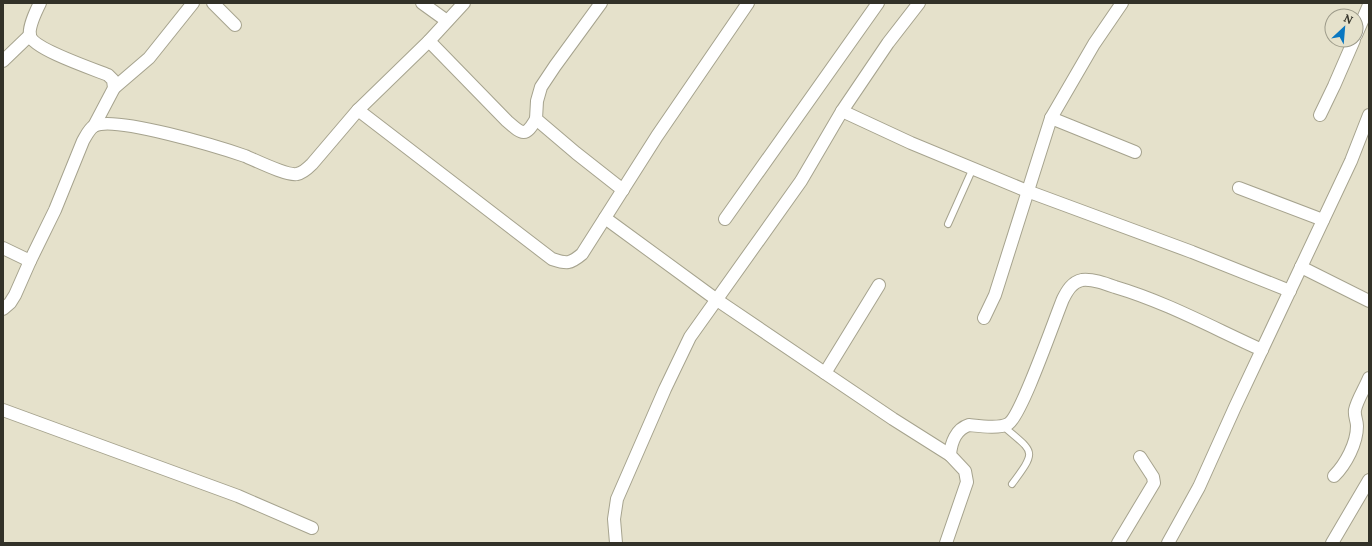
<svg xmlns="http://www.w3.org/2000/svg" width="1372" height="546" viewBox="0 0 1372 546" font-family="Lora,serif">
<style>
.lines{fill:none;stroke-linecap:round;stroke-linejoin:round}
.service-casing{stroke:#a6a38e;stroke-width:8}
.minor-casing{stroke:#a6a38e;stroke-width:14}
.service{stroke:#fff;stroke-width:6}
.minor{stroke:#fff;stroke-width:12}
</style>
<rect width="100%" height="100%" fill="#e5e1cb"/>
<g class="lines">
<g class="service-casing">
<g id="service">
<path d="M 948,224 L 973,168"/>
<path d="M 1003,426 C 1034,453 1038,449 1012,484"/>
</g>
</g>
<g class="minor-casing">
<g id="minor">
<path d="M 40,3 C 36,11 28,27 30,36 C 34,49 93,69 108,75 L 113,80 L 114,88 L 94,126"/>
<path d="M 213,3 L 235,25"/>
<path d="M 422,3 L 447,21"/>
<path d="M 601,3 L 555,66 L 541,87 L 537,101 L 536,119 L 576,153 L 623,190"/>
<path d="M 1356,35 L 1369,5"/>
<path d="M 429,41 L 507,121 C 522,134 525,138 536,119"/>
<path d="M 3,61 L 30,35"/>
<path d="M 114,88 L 149,58 L 193,3"/>
<path d="M 358,110 L 552,259 C 567,264 570,264 582,254 L 657,136 L 748,3"/>
<path d="M 842,111 L 911,143 L 1027,191 L 1192,252 L 1290,291"/>
<path d="M 1320,115 L 1334,86 L 1354,40"/>
<path d="M 1051,118 L 1135,152"/>
<path d="M 1239,188 L 1323,220"/>
<path d="M 605,218 L 717,300 L 893,419 L 950,455"/>
<path d="M 725,219 L 878,3"/>
<path d="M 3,248 L 30,261"/>
<path d="M 1301,267 L 1369,301"/>
<path d="M 3,309 L 10,303 L 15,295 L 30,261 L 55,210 L 83,141 C 86,136 89,129 94,126 C 114,115 222,148 245,156 C 257,161 287,176 297,174 C 303,173 308,168 312,164 L 358,110 L 429,41 L 464,3"/>
<path d="M 984,318 L 995,295 L 1051,118 L 1094,44 L 1122,3"/>
<path d="M 825,373 L 879,285"/>
<path d="M 3,410 L 238,496 L 312,528"/>
<path d="M 1334,476 C 1346,464 1357,443 1357,426 C 1357,420 1354,416 1355,410 C 1357,400 1365,388 1369,378"/>
<path d="M 616,543 L 614,519 L 617,499 L 665,389 L 690,337 L 801,181 L 842,111 L 888,43 L 919,3"/>
<path d="M 946,543 L 967,482 L 965,471 L 950,455 C 951,443 956,429 969,425 C 979,426 999,429 1008,424 C 1021,417 1055,318 1063,299 C 1067,291 1072,282 1082,280 C 1093,279 1104,283 1115,287 C 1166,302 1213,328 1262,350"/>
<path d="M 1118,543 L 1154,483 L 1153,477 L 1140,457"/>
<path d="M 1168,543 L 1199,487 L 1235,407 L 1351,161 L 1369,115"/>
<path d="M 1332,543 L 1369,480"/>
</g>
</g>
<use href="#service" class="service"/>
<use href="#minor" class="minor"/>
</g>
<rect width="1372" height="546" fill="none" stroke="#323128" stroke-width="8"/>
<g transform="translate(1344 28) rotate(26)"><circle r="19" fill="#e5e1cb" stroke="#9d9b8a"/>
<path d="M0-3L7 15L0 10L-7 15Z" fill="#0977c1"/>
<text y="-6" font-size="11" font-weight="bold" text-anchor="middle" fill="#323128">N</text>
</g>
</svg>
